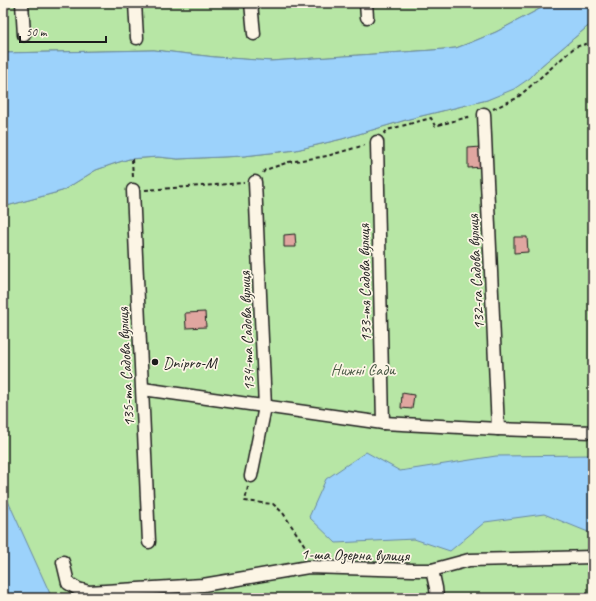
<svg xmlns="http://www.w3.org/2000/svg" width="596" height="601" viewBox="0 0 596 601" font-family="Caveat,sans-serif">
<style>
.green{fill:#b7e6a5;stroke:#6a8160}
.water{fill:#9cd2fb;stroke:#6989a2}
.building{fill:#e0a6a0;stroke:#1c1c1c}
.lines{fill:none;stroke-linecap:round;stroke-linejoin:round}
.minor-casing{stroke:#1c1c1c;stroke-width:15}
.path{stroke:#1c1c1c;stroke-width:2;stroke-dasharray:4 3;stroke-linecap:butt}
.minor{stroke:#fcf5e5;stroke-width:12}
.poi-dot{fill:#1c1c1c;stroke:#fcf5e5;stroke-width:1.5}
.labels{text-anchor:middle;stroke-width:3.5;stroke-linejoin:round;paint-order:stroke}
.street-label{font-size:16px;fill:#1c1c1c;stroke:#fcf5e5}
.poi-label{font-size:16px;fill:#1c1c1c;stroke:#fcf5e5;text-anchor:start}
.park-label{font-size:16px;fill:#4a5945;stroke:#fcf5e5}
</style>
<rect width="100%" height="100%" fill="#f6e5d7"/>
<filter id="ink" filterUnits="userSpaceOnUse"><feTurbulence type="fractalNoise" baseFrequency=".025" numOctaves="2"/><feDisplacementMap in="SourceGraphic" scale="8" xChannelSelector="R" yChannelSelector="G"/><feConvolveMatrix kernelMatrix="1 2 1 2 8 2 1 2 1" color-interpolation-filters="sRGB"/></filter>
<g filter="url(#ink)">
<g class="green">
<path d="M 3,3 L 551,3 L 496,32 L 472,42 L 456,48 L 433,50 L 271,61 L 215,57 L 154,50 L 3,53 Z"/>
<path d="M 593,22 L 593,598 L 3,598 L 3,207 L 62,191 L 96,170 L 116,163 L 129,159 L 158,157 L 178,159 L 244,156 L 296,150 L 342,139 L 409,119 L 487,100 L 530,78 L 541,66 Z"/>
</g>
<g class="water">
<path d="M 551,3 L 593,3 L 593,22 L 541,66 L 530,78 L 514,89 L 487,100 L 409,119 L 342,139 L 296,150 L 244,156 L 178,159 L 158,157 L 129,159 L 116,163 L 96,170 L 62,191 L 3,207 L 3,53 L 154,50 L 215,57 L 271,61 L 433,50 L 456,48 L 472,42 L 496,32 Z"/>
<path d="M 366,452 L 400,471 L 496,456 L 593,455 L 593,534 L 544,514 L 485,522 L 450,551 L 414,539 L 336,543 L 309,517 L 326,479 Z"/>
<path d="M 3,490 L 52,598 L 3,598 Z"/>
</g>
<g class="building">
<path d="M 481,147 L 482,167 L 468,168 L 468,148 Z"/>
<path d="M 295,234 L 296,247 L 284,247 L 284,235 Z"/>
<path d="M 514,237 L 527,237 L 528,252 L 514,253 Z"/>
<path d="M 205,312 L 206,327 L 186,328 L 185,313 Z"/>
<path d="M 402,393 L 414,395 L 412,409 L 401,408 Z"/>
</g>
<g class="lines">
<g class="minor-casing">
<g id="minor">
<path d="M 22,3 L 24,35"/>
<path d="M 135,3 L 137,38"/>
<path d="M 251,3 L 254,34"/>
<path d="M 366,3 L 367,17"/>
<path d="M 484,114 L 498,429"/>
<path d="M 377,142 L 383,423"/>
<path d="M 133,190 L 149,542"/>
<path d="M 143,389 L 383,423 L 498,429 L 593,432"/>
<path d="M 251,476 L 265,407 L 255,182"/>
<path d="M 63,562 L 68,583 L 78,589 L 89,592 L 203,585 L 308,567 L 413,570 L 432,570 L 469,560 L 593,557"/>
<path d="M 432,570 L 436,588 L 437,598"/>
</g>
</g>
<g class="path">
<path d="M 493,109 L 517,98 L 575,47 L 593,42"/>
<path d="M 384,134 L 387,130 L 431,118 L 435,126 L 472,116"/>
<path d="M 132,159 L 133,178"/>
<path d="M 263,173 L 265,170 L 289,162 L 327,156 L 365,145"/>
<path d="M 145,190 L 244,183"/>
<path d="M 248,487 L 245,501 L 273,504 L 283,513 L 307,549"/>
</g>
<use href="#minor" class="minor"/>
</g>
</g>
<circle class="poi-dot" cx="155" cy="362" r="4"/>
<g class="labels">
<g class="street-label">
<text transform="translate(475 272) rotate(-93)" y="6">132-га Садова вулиця</text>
<text transform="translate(364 283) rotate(-91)" y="6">133-тя Садова вулиця</text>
<text transform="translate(246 331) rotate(-92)" y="6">134-та Садова вулиця</text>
<text transform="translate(125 367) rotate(-93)" y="6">135-та Садова вулиця</text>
<text transform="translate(355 554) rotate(1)" y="6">1-ша Озерна вулиця</text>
</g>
<g class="poi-label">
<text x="163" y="368">Dnipro-M</text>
</g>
<g class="park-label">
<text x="363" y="375">Нижні Сади</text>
</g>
</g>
<rect width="596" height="601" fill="none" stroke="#fcf5e5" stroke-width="16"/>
<rect x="8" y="8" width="580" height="585" fill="none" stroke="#1c1c1c" stroke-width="1.5" filter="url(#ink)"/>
<path d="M20 36v6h86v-6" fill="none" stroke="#1c1c1c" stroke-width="2"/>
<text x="26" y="36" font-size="12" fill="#1c1c1c" stroke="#fcf5e5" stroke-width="3" paint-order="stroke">50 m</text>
</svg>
